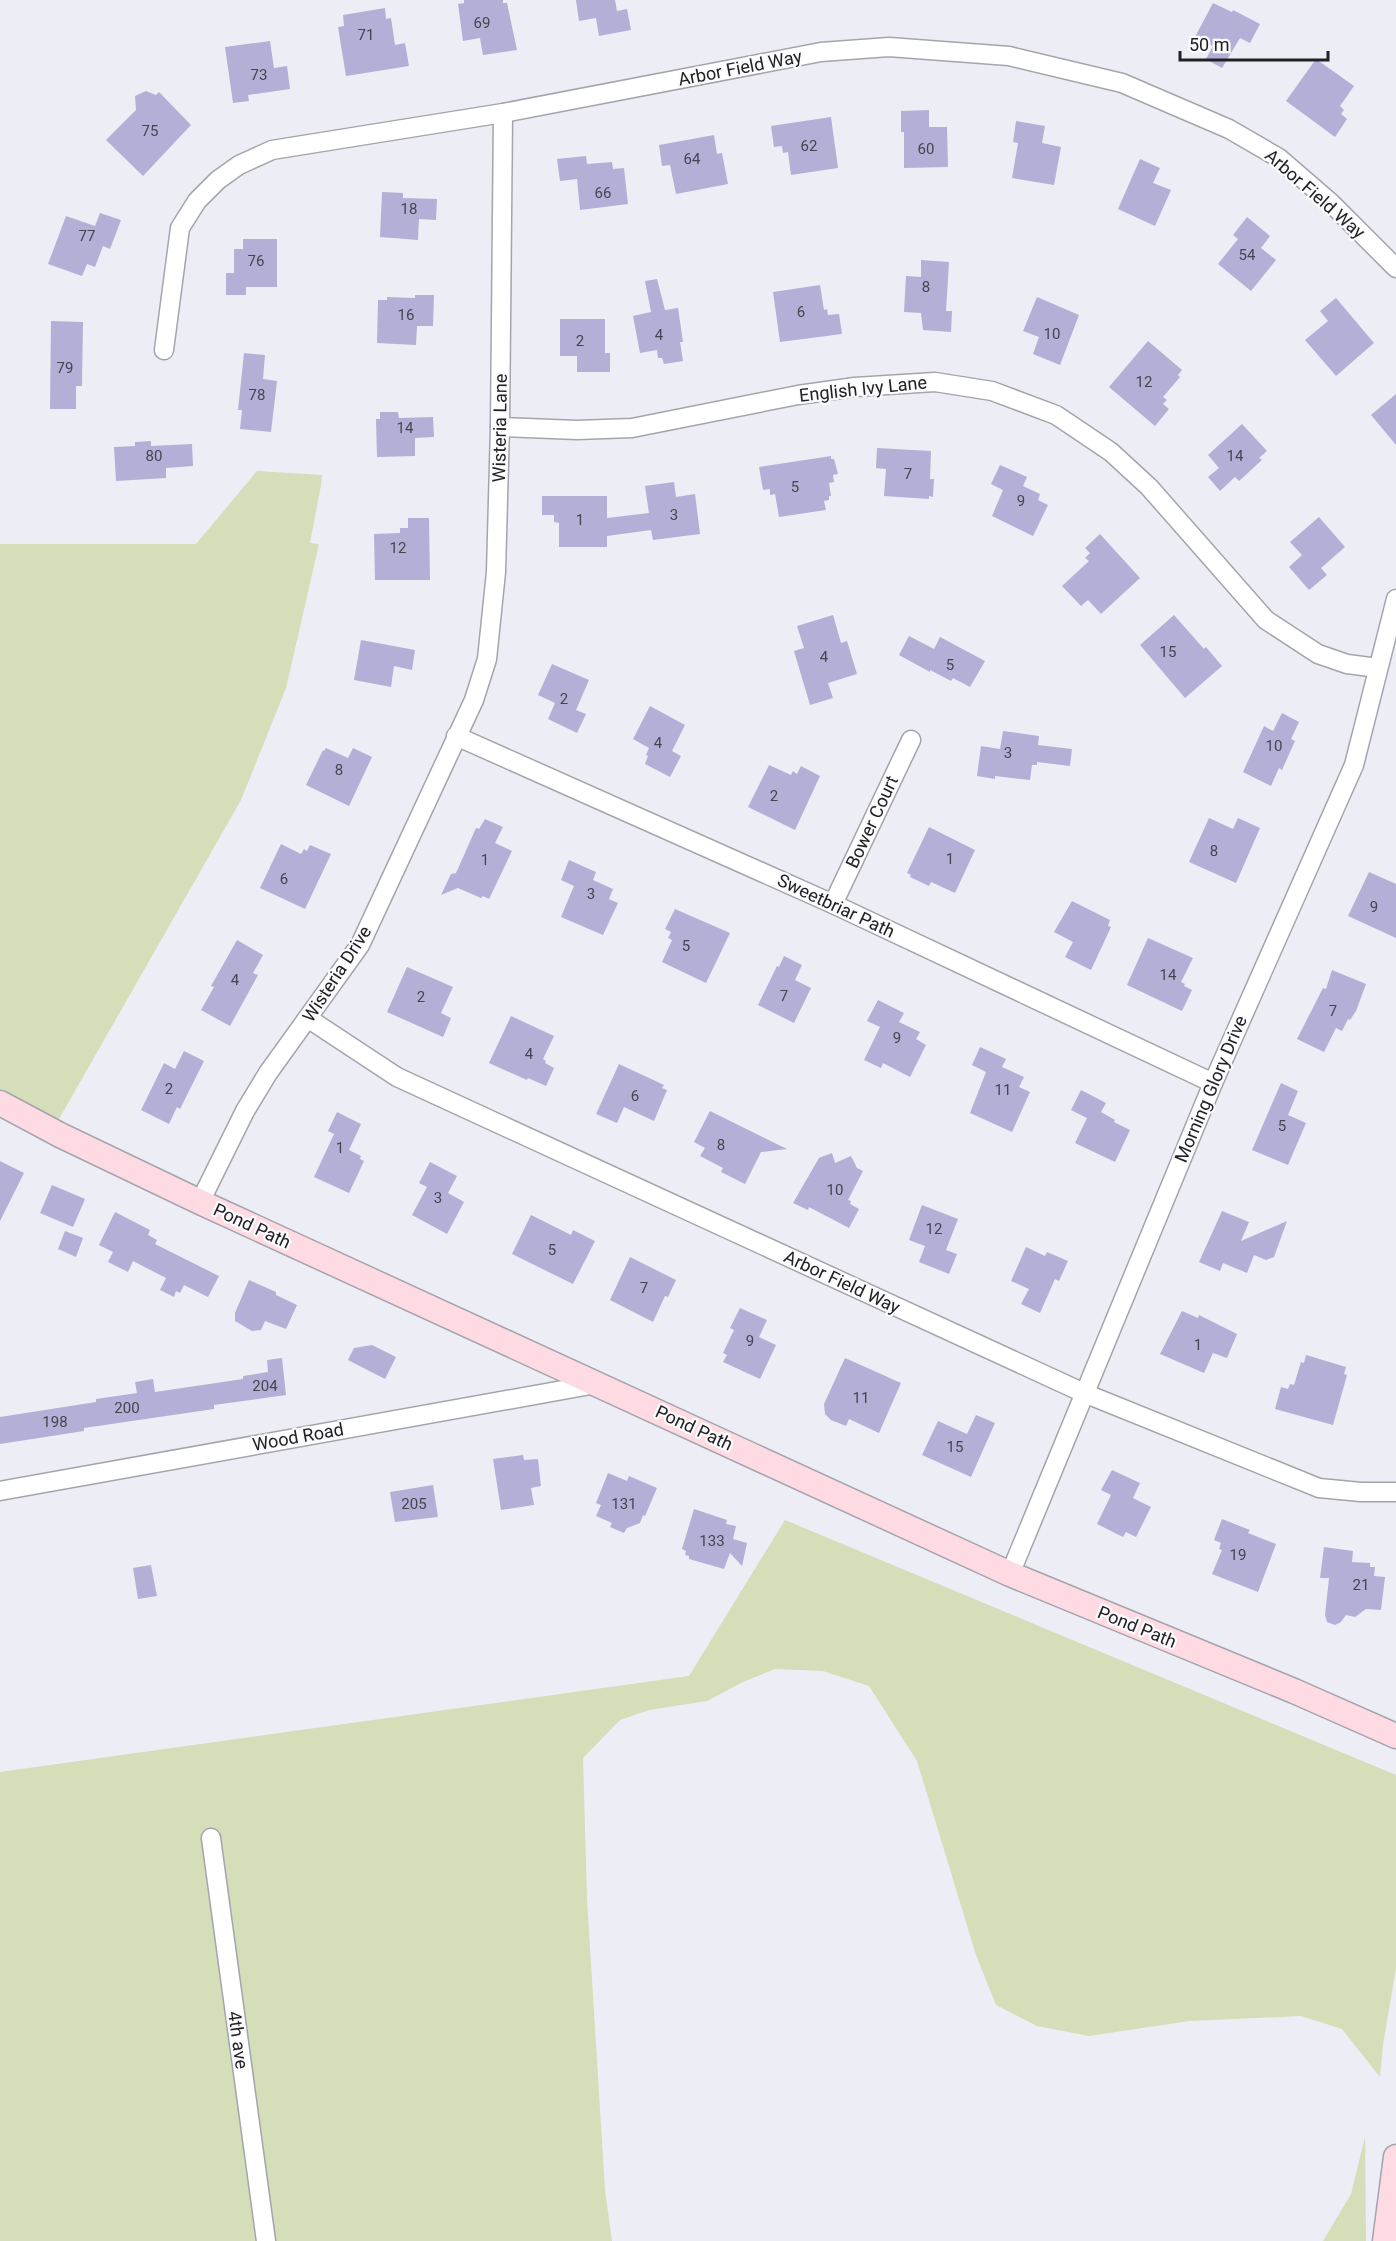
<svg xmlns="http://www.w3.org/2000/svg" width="1396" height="2241" viewBox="0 0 1396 2241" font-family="Roboto,sans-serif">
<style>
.green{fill:#d4deb8}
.building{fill:#b2b0d6}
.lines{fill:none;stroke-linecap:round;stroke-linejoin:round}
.street-casing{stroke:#a5a4ad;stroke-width:21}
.secondary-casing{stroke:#a5a4ad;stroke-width:27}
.street{stroke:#fff;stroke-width:18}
.secondary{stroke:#fedbe3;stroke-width:24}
.labels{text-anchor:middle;stroke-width:4.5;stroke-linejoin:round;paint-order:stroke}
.number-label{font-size:15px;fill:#454550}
.street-label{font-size:18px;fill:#212124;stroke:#fbfbfe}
</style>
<rect width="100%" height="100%" fill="#ededf6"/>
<g class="green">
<path d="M 257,471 L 322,475 L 321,485 L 310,543 L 319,544 L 286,688 L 241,800 L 55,1126 L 0,1098 L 0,544 L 196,544 Z"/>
<path d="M 785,1520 L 1396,1775 L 1396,1968 L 1383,2045 L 1380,2077 L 1342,2029 L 1301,2016 L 1189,2021 L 1089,2036 L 1037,2026 L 996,2005 L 976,1955 L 917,1761 L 869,1686 L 823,1671 L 775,1669 L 743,1682 L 707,1701 L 649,1710 L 620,1720 L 583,1758 L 587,1899 L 605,2190 L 612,2241 L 0,2241 L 0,1772 L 689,1676 Z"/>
<path d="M 1365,2137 L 1366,2241 L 1323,2241 L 1351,2194 Z"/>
</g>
<g class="building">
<path d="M 464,0 L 503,0 L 503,3 L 507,3 L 517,50 L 483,55 L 480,38 L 463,41 L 458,4 L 464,3 Z"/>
<path d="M 576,0 L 615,0 L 617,11 L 627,9 L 631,30 L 599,36 L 596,18 L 579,21 Z"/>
<path d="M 1213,3 L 1232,12 L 1233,10 L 1260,24 L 1250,43 L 1240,38 L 1222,68 L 1206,59 L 1213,46 L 1195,37 Z"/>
<path d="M 385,8 L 386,19 L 391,18 L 395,45 L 405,43 L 409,66 L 346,76 L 338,27 L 344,26 L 343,15 Z"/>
<path d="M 270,41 L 274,68 L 287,66 L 290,89 L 248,95 L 249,101 L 233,103 L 225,47 Z"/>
<path d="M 1316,59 L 1354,86 L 1340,106 L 1344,110 L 1341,114 L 1347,119 L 1335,137 L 1286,101 Z"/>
<path d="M 146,91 L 156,95 L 159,92 L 191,125 L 143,176 L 106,140 L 136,110 L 135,96 Z"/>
<path d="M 929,110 L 929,127 L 947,127 L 948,167 L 904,168 L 904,132 L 901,132 L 901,111 Z"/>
<path d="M 831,117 L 838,168 L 791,175 L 788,152 L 783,153 L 782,146 L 774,147 L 771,126 Z"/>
<path d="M 1016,121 L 1045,126 L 1042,143 L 1061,147 L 1054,185 L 1012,178 L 1018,143 L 1013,142 Z"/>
<path d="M 714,135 L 717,154 L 722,153 L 728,184 L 676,194 L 670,165 L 662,166 L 659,145 Z"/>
<path d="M 586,156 L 587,164 L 612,162 L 613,169 L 624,168 L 628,204 L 580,210 L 577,179 L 560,181 L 557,159 Z"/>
<path d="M 1140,159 L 1160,168 L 1153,183 L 1171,190 L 1155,226 L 1118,209 Z"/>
<path d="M 382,192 L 403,193 L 403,198 L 437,199 L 436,220 L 419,219 L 418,240 L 380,237 Z"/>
<path d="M 100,213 L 121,220 L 110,249 L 103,246 L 95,267 L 87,264 L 82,276 L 48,264 L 66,216 L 95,226 Z"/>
<path d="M 1247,217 L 1270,236 L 1261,248 L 1276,260 L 1251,291 L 1218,264 L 1238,239 L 1233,235 Z"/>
<path d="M 243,239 L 277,239 L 277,287 L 246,287 L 246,295 L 226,295 L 226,273 L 234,273 L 234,249 L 243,249 Z"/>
<path d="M 921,260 L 949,262 L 946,311 L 952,311 L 951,332 L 923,330 L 921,313 L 904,312 L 906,276 L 921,277 Z"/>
<path d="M 657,279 L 665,310 L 678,308 L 683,342 L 680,342 L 683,361 L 664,364 L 662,358 L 658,358 L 657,350 L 640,353 L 633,316 L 651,312 L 645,281 Z"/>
<path d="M 820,285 L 824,310 L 827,309 L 828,315 L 839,314 L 842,334 L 780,342 L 773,292 Z"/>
<path d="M 415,295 L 434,295 L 433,326 L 417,326 L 416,345 L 377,343 L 378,300 L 387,300 L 387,297 L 415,298 Z"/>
<path d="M 1037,297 L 1079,315 L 1060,365 L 1033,354 L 1039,337 L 1023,331 Z"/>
<path d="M 1336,298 L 1374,343 L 1336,376 L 1305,340 L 1328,321 L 1320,311 Z"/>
<path d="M 560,319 L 605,319 L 605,353 L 610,353 L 610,372 L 577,372 L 577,356 L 560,356 Z"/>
<path d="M 51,321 L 83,322 L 82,386 L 76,386 L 76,409 L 50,409 Z"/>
<path d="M 1148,341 L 1182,370 L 1178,375 L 1180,377 L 1163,397 L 1167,400 L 1163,404 L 1169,409 L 1155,426 L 1109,387 Z"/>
<path d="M 244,353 L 265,355 L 263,379 L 277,381 L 271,432 L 240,429 L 242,410 L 238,410 Z"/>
<path d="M 1396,394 L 1396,445 L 1371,415 Z"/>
<path d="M 380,412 L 398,412 L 399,418 L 433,417 L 434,437 L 415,438 L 415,456 L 377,457 L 376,419 L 380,419 Z"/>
<path d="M 1242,424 L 1267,451 L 1259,458 L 1262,460 L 1239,481 L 1235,477 L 1220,491 L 1208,477 L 1219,468 L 1208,455 Z"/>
<path d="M 151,441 L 151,446 L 192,444 L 193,466 L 166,468 L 166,478 L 116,481 L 114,447 L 135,446 L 135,442 Z"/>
<path d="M 877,448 L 931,451 L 930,479 L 934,479 L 933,497 L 929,496 L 929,499 L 884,496 L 886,469 L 876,468 Z"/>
<path d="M 831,456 L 831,459 L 834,459 L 838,474 L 833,475 L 834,482 L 829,483 L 831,496 L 829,496 L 829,500 L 824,501 L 826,510 L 779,517 L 775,494 L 770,495 L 770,489 L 763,490 L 759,467 Z"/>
<path d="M 1000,465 L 1027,477 L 1023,486 L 1040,494 L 1038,500 L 1048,505 L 1033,536 L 992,516 L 1003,490 L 991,484 Z"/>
<path d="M 674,482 L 676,497 L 695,494 L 700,534 L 653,540 L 651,530 L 607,536 L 607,547 L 559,547 L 559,523 L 554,522 L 554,515 L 542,515 L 542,496 L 607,496 L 607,518 L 649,513 L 645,486 Z"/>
<path d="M 1319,517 L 1345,547 L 1321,568 L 1327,575 L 1309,590 L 1289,567 L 1302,555 L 1290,542 Z"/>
<path d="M 408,518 L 429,518 L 430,580 L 375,580 L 374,534 L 400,533 L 400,528 L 408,528 Z"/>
<path d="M 1100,534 L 1140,578 L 1101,614 L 1088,600 L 1081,606 L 1062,586 L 1089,561 L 1085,558 L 1090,553 L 1085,548 Z"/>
<path d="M 833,615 L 841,643 L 847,641 L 857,674 L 828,683 L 833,698 L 810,705 L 794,651 L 804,648 L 797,626 Z"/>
<path d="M 1174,615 L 1204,649 L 1206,647 L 1222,666 L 1185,698 L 1140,645 Z"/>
<path d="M 909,636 L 934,649 L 940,637 L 985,661 L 970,687 L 953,678 L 951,681 L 930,670 L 930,672 L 899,655 Z"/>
<path d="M 361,640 L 415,650 L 412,670 L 394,666 L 391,687 L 354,680 Z"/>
<path d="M 552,664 L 589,680 L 576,710 L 586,714 L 577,733 L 548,719 L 555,703 L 538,695 Z"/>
<path d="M 650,706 L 685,725 L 672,751 L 681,756 L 670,777 L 645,764 L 648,756 L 646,755 L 649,748 L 633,739 Z"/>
<path d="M 1282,713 L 1299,722 L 1291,739 L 1295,741 L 1282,770 L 1279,768 L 1271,786 L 1243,772 L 1264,726 L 1273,731 Z"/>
<path d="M 1003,731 L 1039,736 L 1038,745 L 1072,749 L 1070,766 L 1037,762 L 1037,765 L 1032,765 L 1030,780 L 995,776 L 995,779 L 977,776 L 981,746 L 1000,749 Z"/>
<path d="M 326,748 L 348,758 L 353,748 L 372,757 L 349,806 L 306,785 L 323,750 L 324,751 Z"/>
<path d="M 769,765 L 791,775 L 793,771 L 797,774 L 801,766 L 820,776 L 795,830 L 748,807 Z"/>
<path d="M 1209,818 L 1233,829 L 1238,818 L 1260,828 L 1236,883 L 1189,862 Z"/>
<path d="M 485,819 L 503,827 L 495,843 L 512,851 L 489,899 L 483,896 L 481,898 L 458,888 L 441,895 L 451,874 L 456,873 L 476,828 L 479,829 Z"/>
<path d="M 929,827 L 975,850 L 955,893 L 931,882 L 929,886 L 910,877 L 911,875 L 907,873 Z"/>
<path d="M 281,844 L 301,854 L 304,849 L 307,851 L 310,845 L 331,854 L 305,909 L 260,888 Z"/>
<path d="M 569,860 L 596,872 L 593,880 L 613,889 L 609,899 L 618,903 L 603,935 L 561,917 L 574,886 L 561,880 Z"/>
<path d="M 1369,872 L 1396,884 L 1396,938 L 1348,916 Z"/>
<path d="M 1072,901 L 1110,920 L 1108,926 L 1111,927 L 1091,970 L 1065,957 L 1073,942 L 1054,932 Z"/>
<path d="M 675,909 L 730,933 L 706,983 L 662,962 L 672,940 L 668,938 L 671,932 L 665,929 Z"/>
<path d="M 1148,938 L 1193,958 L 1181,982 L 1185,984 L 1184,986 L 1192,990 L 1182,1011 L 1127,985 Z"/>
<path d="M 237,940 L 263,955 L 253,973 L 258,975 L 230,1026 L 201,1010 L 214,987 L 211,986 Z"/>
<path d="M 784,956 L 802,965 L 795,980 L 811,988 L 794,1023 L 758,1005 L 777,966 L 779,967 Z"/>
<path d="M 407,967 L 453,987 L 441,1013 L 451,1018 L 443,1037 L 387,1012 Z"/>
<path d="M 1332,970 L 1366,984 L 1356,1011 L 1350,1020 L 1348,1019 L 1342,1031 L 1336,1028 L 1324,1052 L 1297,1039 L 1323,988 L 1326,989 Z"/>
<path d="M 878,1000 L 904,1013 L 899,1022 L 920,1032 L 916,1039 L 926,1045 L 910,1077 L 883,1063 L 881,1068 L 864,1060 L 880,1027 L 867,1021 Z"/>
<path d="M 511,1016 L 554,1036 L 543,1059 L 546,1061 L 545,1063 L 554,1068 L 546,1086 L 528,1078 L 527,1080 L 489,1063 Z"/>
<path d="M 980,1047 L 1006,1059 L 1002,1067 L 1024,1077 L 1019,1087 L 1030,1092 L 1012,1132 L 970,1113 L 986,1072 L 972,1065 Z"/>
<path d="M 184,1051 L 204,1061 L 180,1109 L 177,1107 L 169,1124 L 141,1110 L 164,1063 L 175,1069 Z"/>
<path d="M 619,1064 L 664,1085 L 662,1088 L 667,1090 L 654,1121 L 624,1107 L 617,1123 L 596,1114 Z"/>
<path d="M 1281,1083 L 1298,1091 L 1288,1115 L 1306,1123 L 1288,1165 L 1252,1150 Z"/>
<path d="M 1081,1090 L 1106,1103 L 1101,1112 L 1115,1120 L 1114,1122 L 1130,1130 L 1115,1162 L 1075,1143 L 1087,1118 L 1071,1110 Z"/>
<path d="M 710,1111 L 787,1149 L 761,1152 L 745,1184 L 721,1172 L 723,1168 L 700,1156 L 705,1148 L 694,1142 Z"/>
<path d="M 337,1112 L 361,1124 L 349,1150 L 361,1156 L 360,1159 L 364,1161 L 349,1193 L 314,1177 L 334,1134 L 328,1131 Z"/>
<path d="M 832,1153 L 835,1163 L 851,1156 L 857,1168 L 863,1171 L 848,1200 L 851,1201 L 850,1204 L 859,1209 L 849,1228 L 809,1207 L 808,1210 L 793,1203 L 819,1158 Z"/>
<path d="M 0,1161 L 24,1173 L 0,1221 Z"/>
<path d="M 430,1162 L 457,1176 L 448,1193 L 464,1202 L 447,1234 L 412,1215 L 427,1187 L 419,1183 Z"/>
<path d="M 52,1185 L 85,1199 L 73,1227 L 40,1213 Z"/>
<path d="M 922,1205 L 958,1219 L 946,1250 L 957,1254 L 949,1274 L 919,1262 L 925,1246 L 909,1240 Z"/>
<path d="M 1222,1211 L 1249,1222 L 1241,1241 L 1287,1221 L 1274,1257 L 1266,1260 L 1254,1255 L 1247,1273 L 1223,1263 L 1220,1271 L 1199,1262 Z"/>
<path d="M 115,1212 L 150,1230 L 148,1235 L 157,1240 L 155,1244 L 219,1276 L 208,1297 L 184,1285 L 180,1293 L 176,1291 L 174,1297 L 160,1290 L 166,1278 L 133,1261 L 128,1272 L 108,1262 L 113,1252 L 99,1245 Z"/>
<path d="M 531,1215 L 571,1235 L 573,1230 L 595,1241 L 573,1284 L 512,1254 Z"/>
<path d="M 65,1231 L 83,1238 L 76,1257 L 58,1249 Z"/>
<path d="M 1026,1247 L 1045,1256 L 1047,1252 L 1068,1261 L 1059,1281 L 1055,1279 L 1040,1313 L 1021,1304 L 1029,1289 L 1011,1281 Z"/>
<path d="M 630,1257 L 676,1280 L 668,1297 L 665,1296 L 653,1322 L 610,1300 Z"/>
<path d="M 249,1280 L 276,1292 L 276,1295 L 297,1305 L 286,1329 L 265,1321 L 261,1330 L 252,1331 L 235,1321 L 235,1313 Z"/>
<path d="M 740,1308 L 767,1320 L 759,1337 L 776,1345 L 760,1379 L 723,1362 L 727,1355 L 723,1353 L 734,1330 L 730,1328 Z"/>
<path d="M 1182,1311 L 1198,1318 L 1199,1315 L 1237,1334 L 1227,1358 L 1213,1353 L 1204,1373 L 1160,1354 Z"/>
<path d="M 372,1345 L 396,1357 L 385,1379 L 348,1360 L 354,1348 Z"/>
<path d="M 1306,1355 L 1346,1367 L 1344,1374 L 1347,1375 L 1333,1425 L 1275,1409 L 1281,1387 L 1288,1389 L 1290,1384 L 1294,1385 L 1301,1362 L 1304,1363 Z"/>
<path d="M 282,1358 L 286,1395 L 214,1405 L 214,1409 L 84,1428 L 84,1431 L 0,1444 L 0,1417 L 96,1402 L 96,1399 L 137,1393 L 135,1382 L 153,1379 L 155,1392 L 243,1379 L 243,1376 L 268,1372 L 267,1360 Z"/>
<path d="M 845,1358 L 901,1383 L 879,1433 L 849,1419 L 846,1426 L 831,1420 L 825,1414 L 824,1404 Z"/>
<path d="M 976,1415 L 995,1423 L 971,1477 L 922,1455 L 938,1421 L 967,1434 Z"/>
<path d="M 523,1455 L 524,1460 L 538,1459 L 541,1486 L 531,1488 L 534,1505 L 501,1510 L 493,1459 Z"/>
<path d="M 1112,1470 L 1140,1483 L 1133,1498 L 1151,1507 L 1136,1537 L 1126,1532 L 1123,1537 L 1097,1524 L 1111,1495 L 1101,1490 Z"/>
<path d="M 608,1473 L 627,1481 L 629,1476 L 657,1488 L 645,1516 L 643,1515 L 640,1523 L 627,1528 L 624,1533 L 610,1527 L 612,1523 L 596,1516 L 601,1505 L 596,1503 Z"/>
<path d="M 433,1485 L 438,1517 L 395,1522 L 390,1492 Z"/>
<path d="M 694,1509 L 727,1520 L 726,1524 L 736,1526 L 733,1539 L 747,1543 L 742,1566 L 730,1553 L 724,1569 L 689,1559 L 689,1556 L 685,1555 L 686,1551 L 682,1549 Z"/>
<path d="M 1222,1519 L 1250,1530 L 1248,1533 L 1276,1544 L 1258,1592 L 1212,1574 L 1222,1550 L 1219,1549 L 1221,1543 L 1214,1540 Z"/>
<path d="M 1324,1547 L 1353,1551 L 1352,1562 L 1370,1563 L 1370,1567 L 1375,1567 L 1374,1576 L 1385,1577 L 1381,1610 L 1366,1609 L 1355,1617 L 1346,1615 L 1341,1622 L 1335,1625 L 1327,1622 L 1325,1615 L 1329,1578 L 1320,1578 Z"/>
<path d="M 151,1565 L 157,1596 L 138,1599 L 133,1568 Z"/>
</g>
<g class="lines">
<g class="street-casing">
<g id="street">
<path d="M 164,350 L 180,228 L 197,201 L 218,180 L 239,165 L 272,150 L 503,113 L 821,52 L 889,47 L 1009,56 L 1122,83 L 1229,129 L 1279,158 L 1331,203 L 1396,268"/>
<path d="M 500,427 L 577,430 L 632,428 L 798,395 L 855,387 L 935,382 L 992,391 L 1056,415 L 1111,452 L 1149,487 L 1266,620 L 1318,654 L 1347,664 L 1378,668"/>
<path d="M 456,736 L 833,904 L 1213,1083"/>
<path d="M 833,904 L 911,740"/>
<path d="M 309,1019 L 397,1077 L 1084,1393 L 1319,1488 L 1361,1492 L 1396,1492"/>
<path d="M 200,1202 L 245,1111 L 268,1073 L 360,945 L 474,700 L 487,659 L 496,572 L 500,427 L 503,113"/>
<path d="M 0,1491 L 596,1384"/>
<path d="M 1010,1574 L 1213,1083 L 1354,765 L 1396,599"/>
<path d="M 211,1838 L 266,2241"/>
</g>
</g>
<g class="secondary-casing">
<g id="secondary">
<path d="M 0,1103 L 60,1135 L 200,1202 L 1010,1574 L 1294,1691 L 1396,1736"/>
<path d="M 1385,2241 L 1396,2157"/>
</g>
</g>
<use href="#street" class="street"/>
<use href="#secondary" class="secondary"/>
</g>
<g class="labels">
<g class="number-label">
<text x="482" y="28">69</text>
<text x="366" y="40">71</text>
<text x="259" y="80">73</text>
<text x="150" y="136">75</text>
<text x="809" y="151">62</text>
<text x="926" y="154">60</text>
<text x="692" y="164">64</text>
<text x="603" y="198">66</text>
<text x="409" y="214">18</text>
<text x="87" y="241">77</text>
<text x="1247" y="260">54</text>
<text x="256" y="266">76</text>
<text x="926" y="292">8</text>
<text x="801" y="317">6</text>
<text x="406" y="320">16</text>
<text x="1052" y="339">10</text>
<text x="659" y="340">4</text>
<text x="580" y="346">2</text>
<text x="65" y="373">79</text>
<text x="1144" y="387">12</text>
<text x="257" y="400">78</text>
<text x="405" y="433">14</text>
<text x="154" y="461">80</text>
<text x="1235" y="461">14</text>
<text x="908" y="479">7</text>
<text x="795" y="492">5</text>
<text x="1021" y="506">9</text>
<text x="674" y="520">3</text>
<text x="580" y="525">1</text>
<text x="398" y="553">12</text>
<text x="1168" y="657">15</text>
<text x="824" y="662">4</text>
<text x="950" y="670">5</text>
<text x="564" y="704">2</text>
<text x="658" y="748">4</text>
<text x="1274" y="751">10</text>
<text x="1008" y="758">3</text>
<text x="339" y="775">8</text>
<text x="774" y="801">2</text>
<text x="1214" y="856">8</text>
<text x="950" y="864">1</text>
<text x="485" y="865">1</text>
<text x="284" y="884">6</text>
<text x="591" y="899">3</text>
<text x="1374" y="912">9</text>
<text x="686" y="951">5</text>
<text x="1168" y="980">14</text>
<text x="235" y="985">4</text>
<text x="784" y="1001">7</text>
<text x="421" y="1002">2</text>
<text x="1333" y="1016">7</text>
<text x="897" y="1043">9</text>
<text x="529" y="1059">4</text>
<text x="169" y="1094">2</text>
<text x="1003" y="1095">11</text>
<text x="635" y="1101">6</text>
<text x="1282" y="1131">5</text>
<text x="721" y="1150">8</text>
<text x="340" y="1153">1</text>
<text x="835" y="1195">10</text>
<text x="438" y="1203">3</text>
<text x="934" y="1234">12</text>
<text x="552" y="1255">5</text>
<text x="644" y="1293">7</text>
<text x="750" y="1346">9</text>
<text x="1198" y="1350">1</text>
<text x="265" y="1391">204</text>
<text x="861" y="1403">11</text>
<text x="127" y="1413">200</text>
<text x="55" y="1427">198</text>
<text x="955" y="1452">15</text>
<text x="414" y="1509">205</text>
<text x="624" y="1509">131</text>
<text x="712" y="1546">133</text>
<text x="1238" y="1560">19</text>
<text x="1361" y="1590">21</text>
</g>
<g class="street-label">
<text transform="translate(740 68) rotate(-11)" y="6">Arbor Field Way</text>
<text transform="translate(1315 194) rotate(41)" y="6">Arbor Field Way</text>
<text transform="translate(863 389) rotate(-6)" y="6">English Ivy Lane</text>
<text transform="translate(500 428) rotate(-89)" y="6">Wisteria Lane</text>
<text transform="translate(872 822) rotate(-65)" y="6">Bower Court</text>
<text transform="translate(836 906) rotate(25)" y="6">Sweetbriar Path</text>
<text transform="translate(337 974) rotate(-57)" y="6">Wisteria Drive</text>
<text transform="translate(1211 1089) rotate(-67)" y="6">Morning Glory Drive</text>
<text transform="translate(252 1226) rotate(25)" y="6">Pond Path</text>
<text transform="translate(842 1282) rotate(25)" y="6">Arbor Field Way</text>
<text transform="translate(694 1428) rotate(25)" y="6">Pond Path</text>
<text transform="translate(298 1437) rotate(-10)" y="6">Wood Road</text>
<text transform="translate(1137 1627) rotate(22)" y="6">Pond Path</text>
<text transform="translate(238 2040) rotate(82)" y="6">4th ave</text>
</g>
</g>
<path d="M1180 51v9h148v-9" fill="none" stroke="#212124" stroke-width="3"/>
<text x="1189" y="51" font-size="18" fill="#212124" stroke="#fbfbfe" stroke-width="4.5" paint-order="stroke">50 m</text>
</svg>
